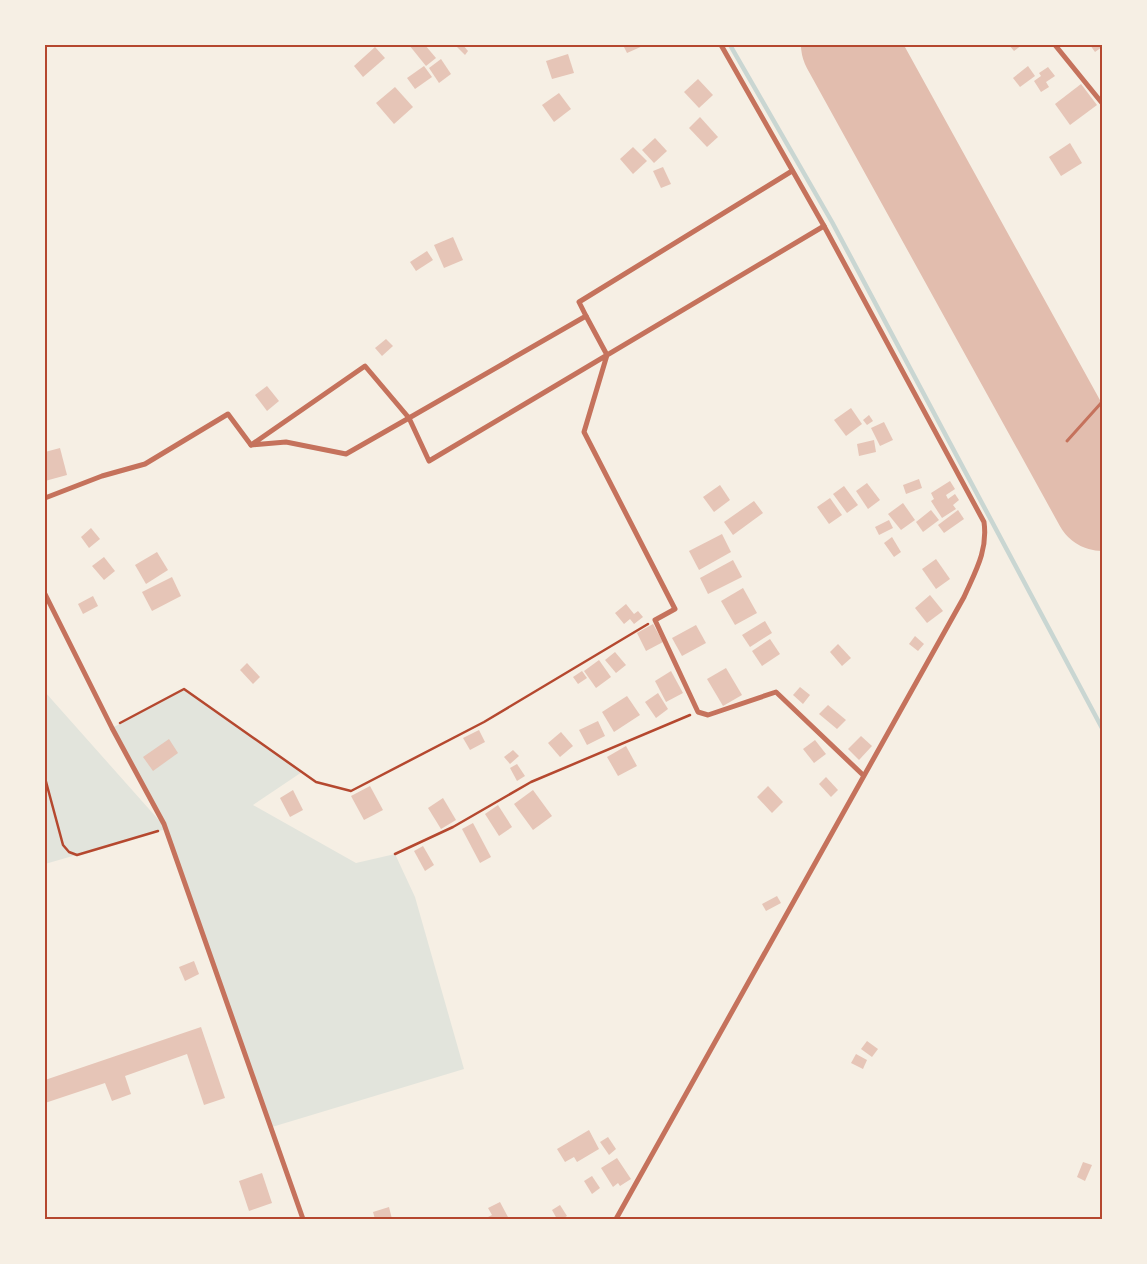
<svg xmlns="http://www.w3.org/2000/svg" width="1147" height="1264" viewBox="0 0 1147 1264" font-family="'Golos Text',sans-serif">
<style>
.green{fill:#e2e4dc}
.lines{fill:none;stroke-linecap:round;stroke-linejoin:round}
.stream{stroke:#c9d6d2;stroke-width:4.5}
.runway{stroke:#e2bdae;stroke-width:96}
.building{fill:#e6c5b7}
.path{stroke:#b5482f;stroke-width:2.5}
.service{stroke:#c5725c;stroke-width:3}
.minor{stroke:#c5725c;stroke-width:5}
.neatline{fill:none;stroke:#b5482f;stroke-width:2}
</style>
<rect width="100%" height="100%" fill="#f6efe4"/>
<path class="green" d="M 184,689 L 302,772 L 253,805 L 356,863 L 395,854 L 415,897 L 464,1069 L 272,1127 L 166,829 L 45,864 L 45,692 L 165,827 L 112,728 Z"/>
<g class="lines">
<path class="stream" d="M 730,45 L 832,222 L 1102,728"/>
<path class="runway" d="M 849,45 L 1102,503"/>
</g>
<g class="building">
<path d="M 409,45 L 425,45 L 436,58 L 426,66 Z"/>
<path d="M 455,45 L 463,45 L 468,51 L 465,55 Z"/>
<path d="M 623,45 L 645,45 L 627,53 Z"/>
<path d="M 1009,45 L 1022,45 L 1014,51 Z"/>
<path d="M 1090,45 L 1102,45 L 1102,47 L 1095,52 Z"/>
<path d="M 375,47 L 385,58 L 363,77 L 354,66 Z"/>
<path d="M 568,54 L 574,73 L 552,79 L 546,61 Z"/>
<path d="M 441,59 L 451,74 L 439,83 L 429,68 Z"/>
<path d="M 424,66 L 432,77 L 415,89 L 407,78 Z"/>
<path d="M 1028,66 L 1035,76 L 1020,87 L 1013,78 Z"/>
<path d="M 1048,67 L 1055,76 L 1046,82 L 1049,87 L 1041,92 L 1034,81 L 1041,76 L 1039,73 Z"/>
<path d="M 698,79 L 713,95 L 699,108 L 684,92 Z"/>
<path d="M 1081,84 L 1097,105 L 1070,125 L 1055,104 Z"/>
<path d="M 395,87 L 413,107 L 394,124 L 376,103 Z"/>
<path d="M 559,93 L 571,109 L 554,122 L 542,105 Z"/>
<path d="M 700,117 L 718,137 L 707,147 L 689,128 Z"/>
<path d="M 655,138 L 667,151 L 654,163 L 642,150 Z"/>
<path d="M 1070,143 L 1082,163 L 1061,176 L 1049,157 Z"/>
<path d="M 633,147 L 647,161 L 633,174 L 620,159 Z"/>
<path d="M 663,167 L 671,184 L 661,188 L 653,171 Z"/>
<path d="M 453,237 L 463,260 L 444,268 L 434,245 Z"/>
<path d="M 427,251 L 433,260 L 416,271 L 410,262 Z"/>
<path d="M 386,339 L 393,346 L 382,356 L 375,348 Z"/>
<path d="M 267,386 L 279,401 L 267,411 L 255,395 Z"/>
<path d="M 851,408 L 862,424 L 846,436 L 834,420 Z"/>
<path d="M 869,415 L 873,421 L 867,425 L 863,420 Z"/>
<path d="M 884,422 L 893,440 L 880,446 L 871,428 Z"/>
<path d="M 874,440 L 876,452 L 859,456 L 857,444 Z"/>
<path d="M 60,448 L 67,475 L 45,481 L 45,452 Z"/>
<path d="M 919,479 L 922,488 L 906,494 L 903,485 Z"/>
<path d="M 950,481 L 955,489 L 946,495 L 948,499 L 955,494 L 959,500 L 953,505 L 956,509 L 942,518 L 931,501 L 934,499 L 931,493 Z"/>
<path d="M 867,483 L 880,500 L 868,509 L 856,491 Z"/>
<path d="M 720,485 L 730,500 L 714,512 L 703,497 Z"/>
<path d="M 844,486 L 858,505 L 847,513 L 833,494 Z"/>
<path d="M 830,498 L 842,515 L 829,524 L 817,507 Z"/>
<path d="M 754,501 L 763,513 L 733,535 L 724,522 Z"/>
<path d="M 903,503 L 915,520 L 901,530 L 888,514 Z"/>
<path d="M 931,510 L 939,520 L 923,532 L 916,522 Z"/>
<path d="M 958,510 L 964,519 L 944,533 L 938,525 Z"/>
<path d="M 889,520 L 893,528 L 879,535 L 875,527 Z"/>
<path d="M 91,528 L 100,539 L 89,548 L 81,537 Z"/>
<path d="M 722,534 L 731,552 L 699,570 L 689,551 Z"/>
<path d="M 892,537 L 901,552 L 894,557 L 884,543 Z"/>
<path d="M 157,552 L 168,570 L 146,584 L 135,565 Z"/>
<path d="M 104,557 L 115,571 L 104,580 L 92,566 Z"/>
<path d="M 936,559 L 950,579 L 936,589 L 922,569 Z"/>
<path d="M 733,560 L 742,577 L 708,594 L 700,578 Z"/>
<path d="M 172,577 L 181,596 L 152,611 L 142,592 Z"/>
<path d="M 743,588 L 757,613 L 735,625 L 721,601 Z"/>
<path d="M 930,595 L 943,611 L 927,623 L 915,608 Z"/>
<path d="M 93,596 L 98,606 L 83,614 L 78,604 Z"/>
<path d="M 626,604 L 634,614 L 638,611 L 643,617 L 634,624 L 630,619 L 624,624 L 615,613 Z"/>
<path d="M 765,621 L 772,633 L 750,647 L 742,635 Z"/>
<path d="M 653,624 L 663,642 L 646,651 L 637,633 Z"/>
<path d="M 696,625 L 706,643 L 682,656 L 672,638 Z"/>
<path d="M 915,636 L 924,644 L 918,651 L 909,644 Z"/>
<path d="M 770,639 L 780,654 L 762,666 L 752,651 Z"/>
<path d="M 838,644 L 851,658 L 842,666 L 830,652 Z"/>
<path d="M 615,652 L 626,665 L 616,673 L 605,660 Z"/>
<path d="M 599,660 L 611,677 L 596,688 L 584,671 Z"/>
<path d="M 247,663 L 260,677 L 253,684 L 240,670 Z"/>
<path d="M 726,668 L 742,695 L 723,706 L 707,679 Z"/>
<path d="M 582,671 L 587,678 L 578,684 L 573,677 Z"/>
<path d="M 671,671 L 683,693 L 666,702 L 655,681 Z"/>
<path d="M 800,687 L 810,695 L 803,704 L 793,695 Z"/>
<path d="M 658,693 L 668,709 L 656,718 L 645,702 Z"/>
<path d="M 627,696 L 640,715 L 614,732 L 602,712 Z"/>
<path d="M 828,705 L 846,720 L 837,729 L 819,714 Z"/>
<path d="M 598,721 L 605,736 L 587,745 L 579,730 Z"/>
<path d="M 479,730 L 485,742 L 470,750 L 463,738 Z"/>
<path d="M 561,732 L 573,746 L 560,757 L 548,743 Z"/>
<path d="M 861,736 L 872,746 L 859,760 L 848,749 Z"/>
<path d="M 169,739 L 178,753 L 153,771 L 143,757 Z"/>
<path d="M 815,740 L 826,754 L 814,763 L 803,749 Z"/>
<path d="M 626,746 L 637,766 L 618,776 L 607,757 Z"/>
<path d="M 513,750 L 519,756 L 510,764 L 504,757 Z"/>
<path d="M 517,764 L 525,776 L 517,781 L 510,768 Z"/>
<path d="M 826,777 L 838,790 L 831,797 L 819,784 Z"/>
<path d="M 370,786 L 383,810 L 364,820 L 351,796 Z"/>
<path d="M 768,786 L 783,802 L 772,813 L 757,797 Z"/>
<path d="M 293,790 L 303,810 L 290,817 L 280,798 Z"/>
<path d="M 533,790 L 552,816 L 533,830 L 514,804 Z"/>
<path d="M 443,798 L 456,820 L 441,829 L 428,808 Z"/>
<path d="M 498,805 L 512,827 L 499,836 L 485,814 Z"/>
<path d="M 473,823 L 491,857 L 480,863 L 462,829 Z"/>
<path d="M 423,846 L 434,865 L 425,871 L 414,851 Z"/>
<path d="M 777,896 L 781,903 L 766,911 L 762,904 Z"/>
<path d="M 194,961 L 199,974 L 185,981 L 179,967 Z"/>
<path d="M 201,1027 L 225,1098 L 204,1105 L 187,1054 L 125,1076 L 131,1094 L 112,1101 L 105,1083 L 45,1103 L 45,1080 Z"/>
<path d="M 867,1041 L 878,1049 L 872,1057 L 861,1049 Z"/>
<path d="M 856,1054 L 867,1060 L 863,1069 L 851,1063 Z"/>
<path d="M 589,1130 L 599,1149 L 577,1162 L 574,1157 L 565,1162 L 557,1149 Z"/>
<path d="M 608,1137 L 616,1149 L 609,1155 L 600,1142 Z"/>
<path d="M 617,1158 L 631,1179 L 620,1186 L 618,1183 L 613,1187 L 601,1168 Z"/>
<path d="M 1083,1162 L 1092,1165 L 1085,1181 L 1077,1177 Z"/>
<path d="M 262,1173 L 272,1203 L 249,1211 L 239,1181 Z"/>
<path d="M 592,1176 L 600,1188 L 592,1194 L 584,1181 Z"/>
<path d="M 500,1202 L 509,1219 L 484,1219 L 492,1215 L 488,1208 Z"/>
<path d="M 560,1205 L 567,1216 L 562,1219 L 557,1219 L 552,1210 Z"/>
<path d="M 389,1207 L 392,1219 L 375,1219 L 373,1212 Z"/>
</g>
<g class="lines">
<g class="path">
<path d="M 120,723 L 184,689 L 316,782 L 351,791 L 484,722 L 648,624"/>
<path d="M 45,778 L 63,845 L 69,852 L 77,855 L 158,831"/>
<path d="M 395,854 L 453,827 L 531,782 L 690,715"/>
</g>
<path class="service" d="M 1067,441 L 1102,402"/>
<g class="minor">
<path d="M 1055,45 L 1102,103"/>
<path d="M 824,226 L 429,461 L 409,418 L 346,454 L 286,442 L 251,445 L 365,366 L 409,418 L 586,316 L 607,355 L 584,432 L 675,609 L 655,620 L 698,712 L 708,715 L 776,692 L 863,775"/>
<path d="M 586,316 L 579,302 L 792,171"/>
<path d="M 45,498 L 102,476 L 145,464 L 228,414 L 251,445"/>
<path d="M 45,594 L 112,728 L 164,824 L 303,1219"/>
<path d="M 616,1219 L 964,597 C 975,572 988,551 984,522 L 824,226 L 721,45"/>
</g>
</g>
<rect width="1147" height="1264" fill="none" stroke="#f6efe4" stroke-width="92"/>
<rect x="46" y="46" width="1055" height="1172" class="neatline"/>
</svg>
